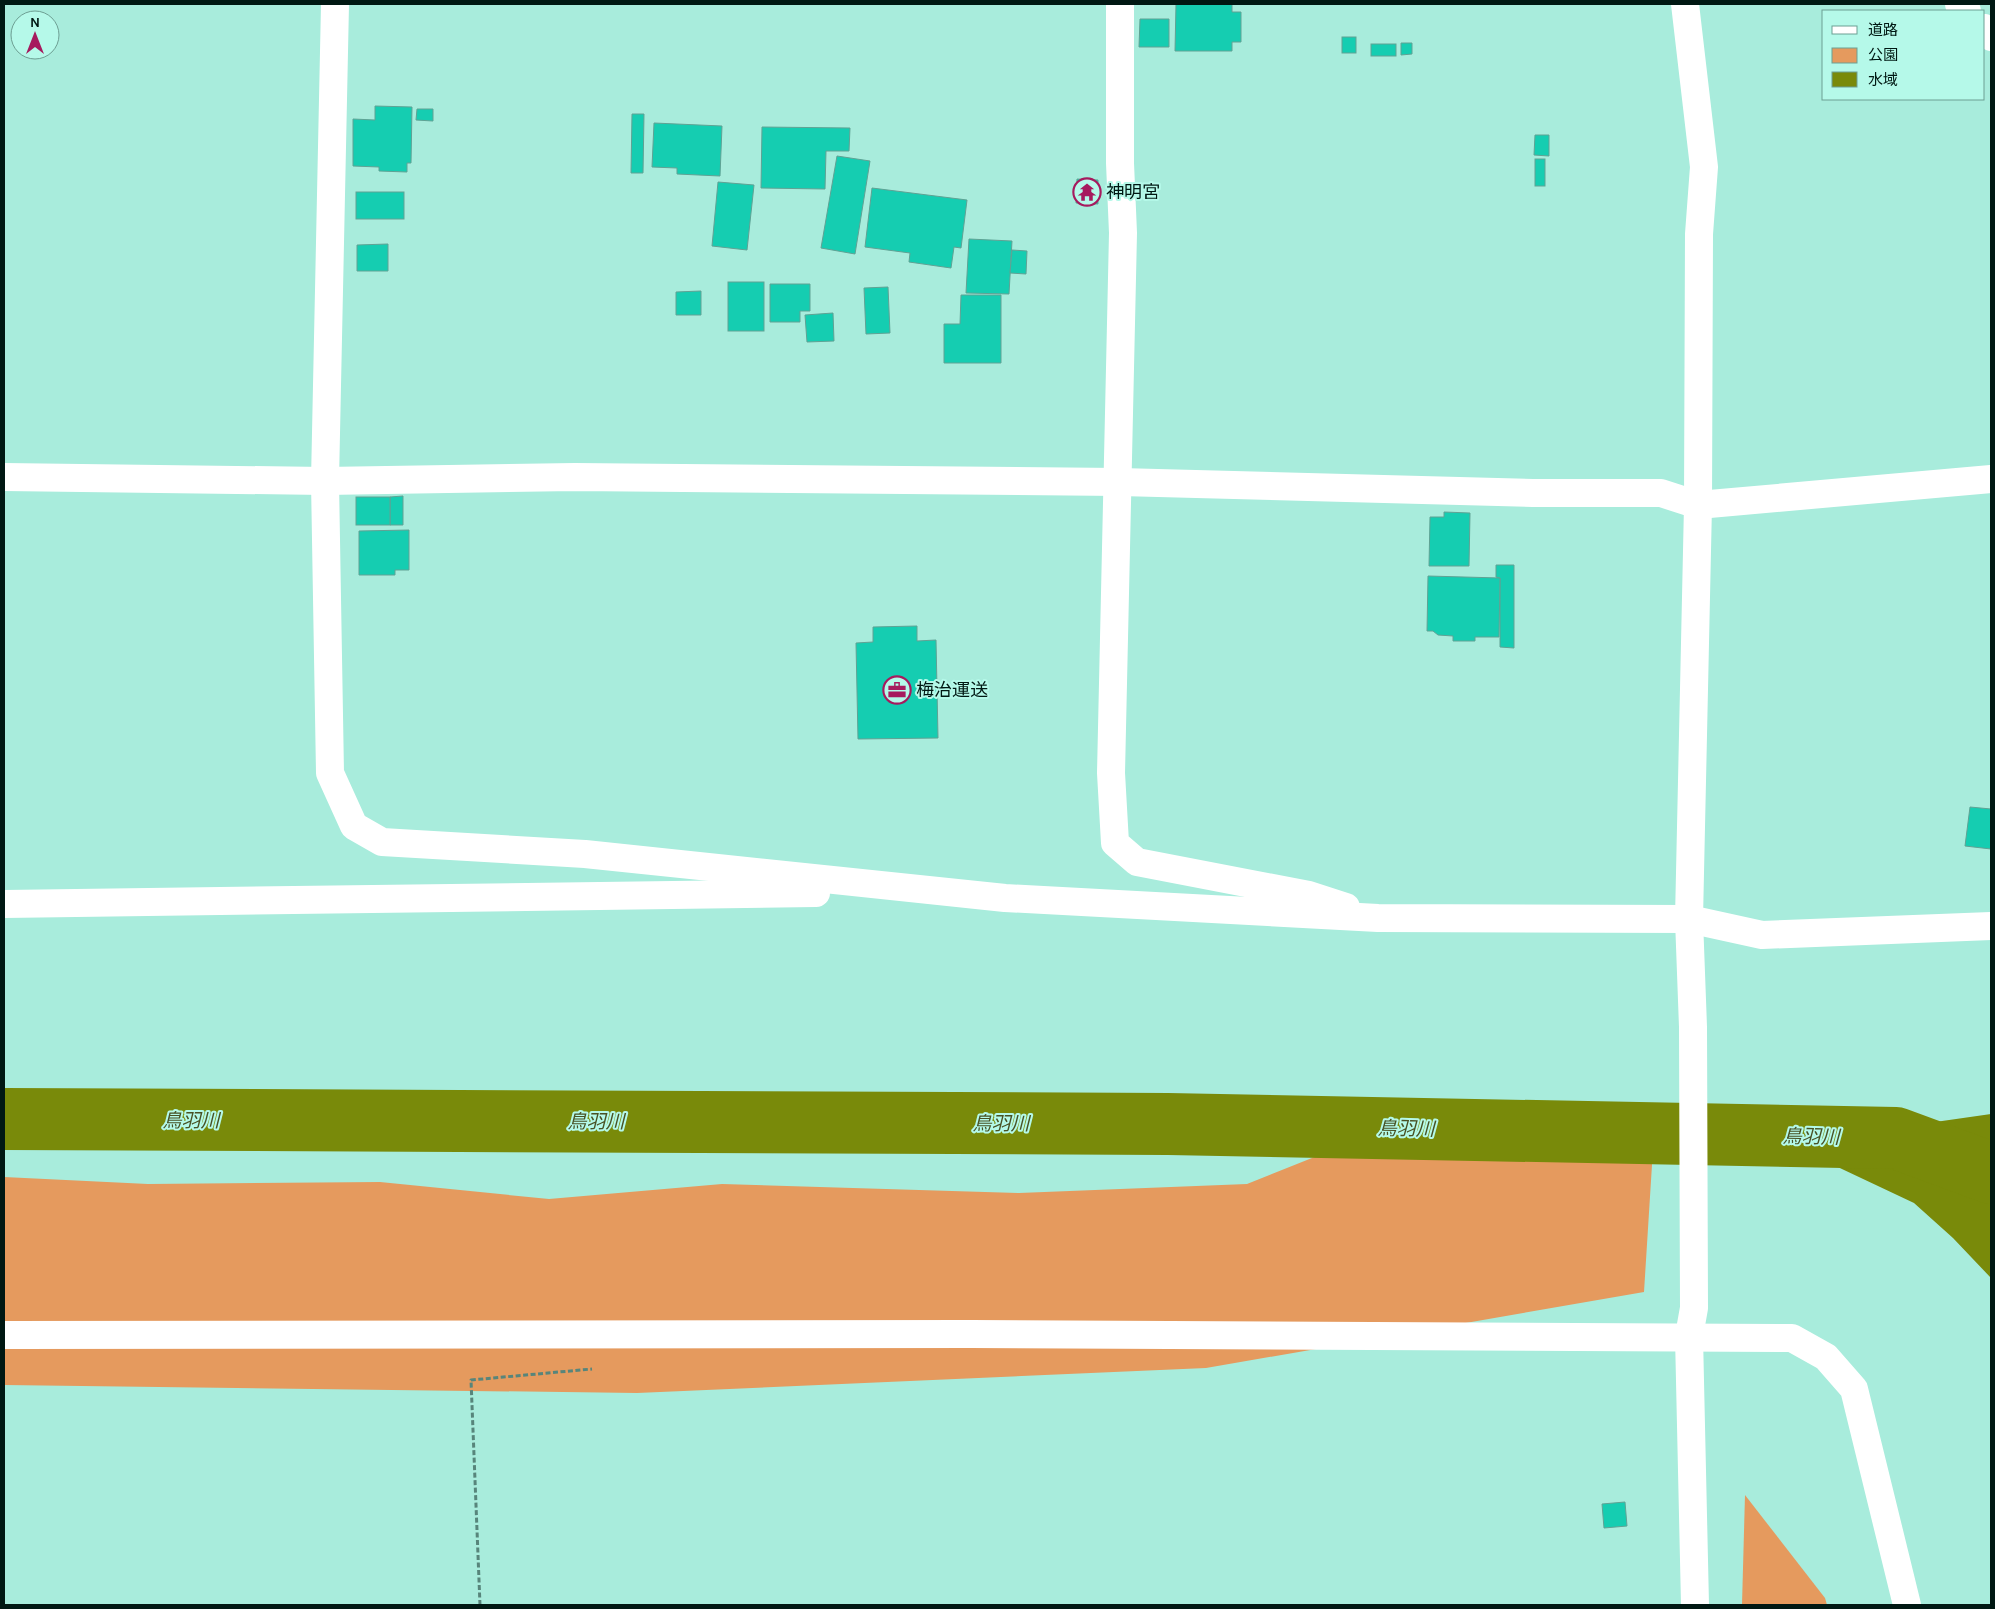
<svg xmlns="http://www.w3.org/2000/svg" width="1995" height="1609" viewBox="0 0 1995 1609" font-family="Karla,'Noto Sans JP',sans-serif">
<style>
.green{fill:#e59a5e}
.water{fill:#798a0a}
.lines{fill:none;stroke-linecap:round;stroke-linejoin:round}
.river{stroke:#798a0a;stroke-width:62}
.building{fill:#15cdb1;stroke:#60a294}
.path{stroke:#57857b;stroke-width:3;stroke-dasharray:5 2.5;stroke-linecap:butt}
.minor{stroke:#fff;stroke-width:28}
.labels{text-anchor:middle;stroke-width:4;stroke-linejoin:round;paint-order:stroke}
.poi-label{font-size:18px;fill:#001813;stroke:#b5f9e9;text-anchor:start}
.water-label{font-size:19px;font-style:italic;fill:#485124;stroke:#b5f9e9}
</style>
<rect width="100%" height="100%" fill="#a8ecdc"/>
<g class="green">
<path d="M 1653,1149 L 1644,1292 L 1206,1368 L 637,1393 L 4,1385 L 4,1177 L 148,1184 L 380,1182 L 549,1199 L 722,1184 L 1019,1193 L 1247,1184 L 1322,1154 L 1390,1150 Z"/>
<path d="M 1745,1495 L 1825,1598 L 1827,1605 L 1742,1605 Z"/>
</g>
<path class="water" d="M 1991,1114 L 1991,1278 L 1953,1238 L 1914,1203 L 1825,1161 L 1754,1148 Z"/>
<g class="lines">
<path class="river" d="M 4,1119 L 1168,1124 L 1896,1138 L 1991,1173"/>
</g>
<g class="building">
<path d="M 1176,4 L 1232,4 L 1232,12 L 1241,12 L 1241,42 L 1232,42 L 1232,51 L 1175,51 Z"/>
<path d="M 1140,19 L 1169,19 L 1169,47 L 1139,47 Z"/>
<rect x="1342" y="37" width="14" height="16"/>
<path d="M 1401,43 L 1412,43 L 1412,54 L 1401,55 Z"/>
<rect x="1371" y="44" width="25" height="12"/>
<path d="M 375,106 L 412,107 L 411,163 L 407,163 L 407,172 L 379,171 L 379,167 L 353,166 L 353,119 L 375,120 Z"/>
<path d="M 417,109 L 433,109 L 433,121 L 416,120 Z"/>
<path d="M 632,114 L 644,114 L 643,173 L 631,173 Z"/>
<path d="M 654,123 L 722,126 L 720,176 L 677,174 L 677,168 L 652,167 Z"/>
<path d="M 762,127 L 850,128 L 849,151 L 826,151 L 825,189 L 761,188 Z"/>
<path d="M 1535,135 L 1549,135 L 1549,156 L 1534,155 Z"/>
<path d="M 837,156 L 870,161 L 855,254 L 821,248 Z"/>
<rect x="1535" y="159" width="10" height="27"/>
<path d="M 1077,179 L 1098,180 L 1098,204 L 1076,203 Z"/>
<path d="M 718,182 L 754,185 L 747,250 L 712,246 Z"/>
<path d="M 872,188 L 967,200 L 961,248 L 954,247 L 951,268 L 909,262 L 910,253 L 865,247 Z"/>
<rect x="356" y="192" width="48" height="27"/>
<path d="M 969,239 L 1012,241 L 1009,294 L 966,293 Z"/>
<path d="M 388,244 L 388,271 L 357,271 L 357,245 Z"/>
<path d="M 1012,250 L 1027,251 L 1026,274 L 1010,273 Z"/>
<rect x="728" y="282" width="36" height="49"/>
<path d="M 770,284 L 810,284 L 810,311 L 800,311 L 800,322 L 770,322 Z"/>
<path d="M 888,287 L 890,333 L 866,334 L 864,288 Z"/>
<path d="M 701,291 L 701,315 L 676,315 L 676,292 Z"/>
<path d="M 961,295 L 1001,295 L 1001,363 L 944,363 L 944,324 L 960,324 Z"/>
<path d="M 833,313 L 834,341 L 807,342 L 805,315 Z"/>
<path d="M 403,496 L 403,525 L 390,525 L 390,497 Z"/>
<rect x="356" y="497" width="34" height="28"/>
<path d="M 1444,512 L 1470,513 L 1469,566 L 1429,566 L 1430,517 L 1444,517 Z"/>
<path d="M 409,530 L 409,570 L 395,570 L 395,575 L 359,575 L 359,531 Z"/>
<path d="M 1496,565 L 1514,565 L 1514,648 L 1500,647 L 1500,578 L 1496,577 Z"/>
<path d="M 1428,576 L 1500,578 L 1499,637 L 1475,637 L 1475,641 L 1453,641 L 1453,636 L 1438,635 L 1433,631 L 1427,631 Z"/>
<path d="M 917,626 L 917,641 L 936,640 L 938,738 L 858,739 L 856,643 L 873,642 L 873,627 Z"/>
<path d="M 1970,807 L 1991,809 L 1991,849 L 1965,846 Z"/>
<path d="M 1625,1502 L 1627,1526 L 1604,1528 L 1602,1504 Z"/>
</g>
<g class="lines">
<path class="path" d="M 480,1605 L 471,1380 L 592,1369"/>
<g class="minor">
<path d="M 335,4 L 325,481 L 330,773 L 354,826 L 382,842 L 585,854 L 1005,898 L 1378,918 L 1689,919 L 1762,935 L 1991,926"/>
<path d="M 1120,4 L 1120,163 L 1123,233 L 1111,773 L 1115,843 L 1137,862 L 1309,895 L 1346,907"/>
<path d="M 1685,4 L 1704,167 L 1699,234 L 1698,505 L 1689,919 L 1693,1027 L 1694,1308 L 1689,1336 L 1695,1605"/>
<path d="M 1959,4 L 1967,11"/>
<path d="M 1984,28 L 1991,37"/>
<path d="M 4,477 L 325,481 L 575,477 L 1120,482 L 1533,493 L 1661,493 L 1698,505 L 1991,479"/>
<path d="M 4,904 L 816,893"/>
<path d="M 4,1335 L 971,1334 L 1792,1338 L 1826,1357 L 1854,1389 L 1907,1605"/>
</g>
</g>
<defs>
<g id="temple-ring" transform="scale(1.4375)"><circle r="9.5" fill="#b5f9e9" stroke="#a61a5e" stroke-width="1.5"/><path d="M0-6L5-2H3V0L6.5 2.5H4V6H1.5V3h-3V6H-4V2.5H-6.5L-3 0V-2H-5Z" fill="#a61a5e"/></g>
<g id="office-ring" transform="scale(1.4375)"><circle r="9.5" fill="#b5f9e9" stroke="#a61a5e" stroke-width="1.5"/><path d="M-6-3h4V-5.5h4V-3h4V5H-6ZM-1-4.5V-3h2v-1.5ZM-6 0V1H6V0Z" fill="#a61a5e"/></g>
</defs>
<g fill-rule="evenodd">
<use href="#temple-ring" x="1087" y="192"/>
<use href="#office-ring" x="897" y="690"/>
</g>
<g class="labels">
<g class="poi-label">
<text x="1106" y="198">神明宮</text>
<text x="916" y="696">梅治運送</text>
</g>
<g class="water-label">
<text x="191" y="1127">鳥羽川</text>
<text x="596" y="1128">鳥羽川</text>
<text x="1001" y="1130">鳥羽川</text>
<text transform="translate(1406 1128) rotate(1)" y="7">鳥羽川</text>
<text transform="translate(1811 1136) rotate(1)" y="7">鳥羽川</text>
</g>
</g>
<rect width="1995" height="1609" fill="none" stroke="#001813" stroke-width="10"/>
<rect x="1822" y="10" width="162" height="90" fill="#b5f9e9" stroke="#6d9f93"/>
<rect x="1832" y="26" width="25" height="8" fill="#ffffff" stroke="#6d9f93"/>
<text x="1868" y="35" font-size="15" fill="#001813">道路</text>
<rect x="1832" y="48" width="25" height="15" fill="#e59a5e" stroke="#6d9f93"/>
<text x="1868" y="60" font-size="15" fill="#001813">公園</text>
<rect x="1832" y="72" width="25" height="15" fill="#798a0a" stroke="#6d9f93"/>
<text x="1868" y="85" font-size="15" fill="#001813">水域</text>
<g transform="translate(35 35)"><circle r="24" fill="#b5f9e9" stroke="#6d9f93"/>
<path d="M0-4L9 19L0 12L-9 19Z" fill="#a61a5e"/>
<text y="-8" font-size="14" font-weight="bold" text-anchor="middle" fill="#001813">N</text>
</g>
</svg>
